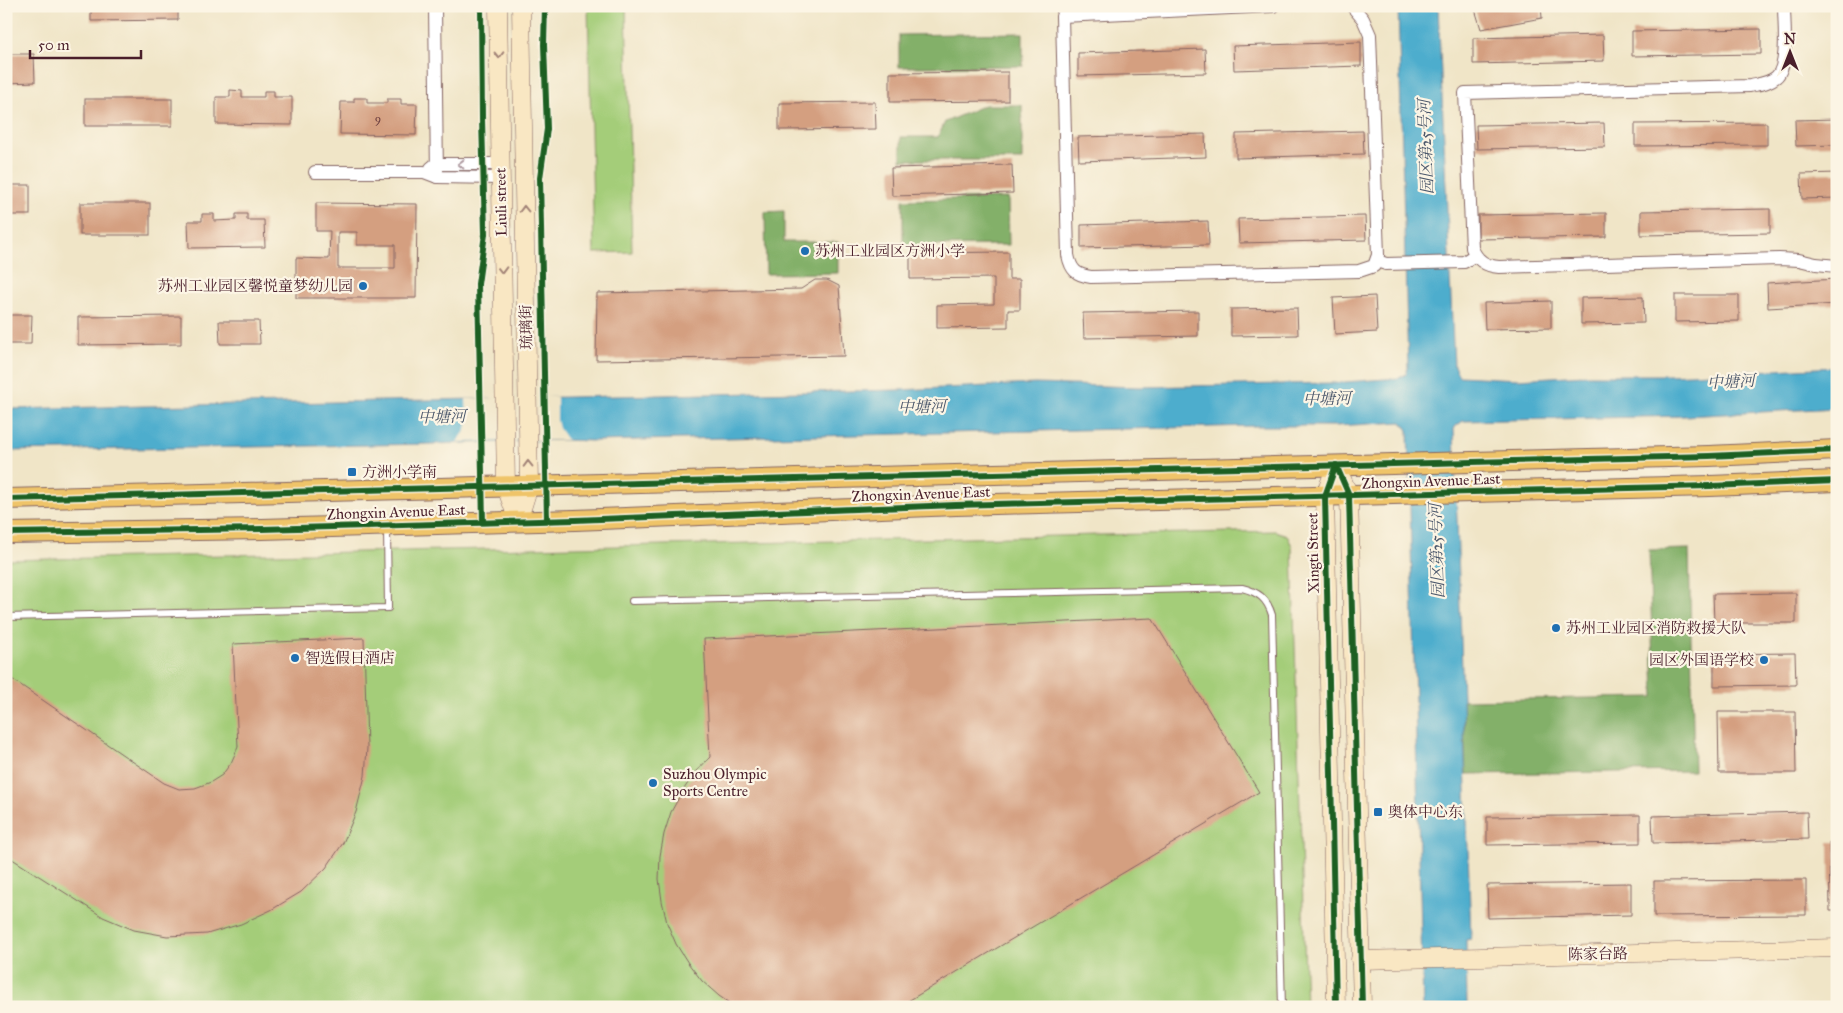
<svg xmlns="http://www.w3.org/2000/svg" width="1843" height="1013" viewBox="0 0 1843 1013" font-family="'IM FELL Great Primer','Noto Serif SC',serif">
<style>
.green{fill:#a4cd79;stroke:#777652}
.forest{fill:#83b069;stroke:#66684a}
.water{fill:#4eadcd;stroke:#4c667c}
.pier{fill:#f0e5c7}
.building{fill:#d49f80;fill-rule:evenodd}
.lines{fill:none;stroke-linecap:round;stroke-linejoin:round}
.lane-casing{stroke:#846462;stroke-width:8}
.street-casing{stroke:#846462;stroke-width:14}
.secondary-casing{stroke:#846462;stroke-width:19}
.primary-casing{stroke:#846462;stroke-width:22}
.lane{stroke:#fff;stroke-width:6}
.street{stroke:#fff;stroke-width:12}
.secondary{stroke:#f9e7c3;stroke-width:18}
.primary{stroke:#efc469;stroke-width:20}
.cycleway-casing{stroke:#fcf5e5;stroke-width:9}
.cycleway{stroke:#1b5e20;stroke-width:6}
.oneway{stroke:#a28377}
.oneway2{stroke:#ae9aa0}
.poi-dot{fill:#1f6fb2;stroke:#fcf5e5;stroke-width:2}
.labels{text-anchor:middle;stroke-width:4.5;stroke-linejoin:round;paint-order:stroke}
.number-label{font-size:12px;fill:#6c3f40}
.street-label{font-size:15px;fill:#4a1f2b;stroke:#fcf5e5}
.poi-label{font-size:15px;fill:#4a1f2b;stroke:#fcf5e5;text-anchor:start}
.water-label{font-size:16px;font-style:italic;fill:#4c586c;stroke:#fcf5e5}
</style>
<rect width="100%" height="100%" fill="#fcf5e5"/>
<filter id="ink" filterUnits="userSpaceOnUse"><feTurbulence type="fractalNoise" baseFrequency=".02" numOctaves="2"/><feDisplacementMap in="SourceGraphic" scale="10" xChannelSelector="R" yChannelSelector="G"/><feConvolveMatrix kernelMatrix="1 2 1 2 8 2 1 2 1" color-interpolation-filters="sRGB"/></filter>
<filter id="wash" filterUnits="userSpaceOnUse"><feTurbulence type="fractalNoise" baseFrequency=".0096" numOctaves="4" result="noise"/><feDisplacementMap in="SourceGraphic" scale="20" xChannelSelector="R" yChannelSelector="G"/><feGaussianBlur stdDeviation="1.12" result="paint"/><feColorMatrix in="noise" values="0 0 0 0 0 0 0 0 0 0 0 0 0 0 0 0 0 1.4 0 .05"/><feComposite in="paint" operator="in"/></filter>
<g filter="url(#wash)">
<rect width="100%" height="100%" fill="#f0e5c7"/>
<g class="green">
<path d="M 588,6 L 626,6 L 632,252 L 594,253 Z"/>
<path d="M 1275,531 L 1287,535 L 1292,546 L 1306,1007 L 6,1007 L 6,560 Z"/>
</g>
<g class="forest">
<path d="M 1023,33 L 1023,66 L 899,67 L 899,35 Z"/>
<path d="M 985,105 L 1022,105 L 1022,160 L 901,160 L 901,137 L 938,137 L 945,122 Z"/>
<path d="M 1008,198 L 1009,245 L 903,246 L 903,200 Z"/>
<path d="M 784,211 L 784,242 L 838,242 L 838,273 L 766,274 L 765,212 Z"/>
<path d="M 1689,549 L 1694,771 L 1466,774 L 1463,700 L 1654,697 L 1649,550 Z"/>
</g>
<path class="water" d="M 1398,6 L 1438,6 L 1454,366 L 1459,376 L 1518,379 L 1585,375 L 1669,375 L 1837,367 L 1837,408 L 1685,416 L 1463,421 L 1456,426 L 1454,429 L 1471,939 L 1466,940 L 1467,1007 L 1423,1007 L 1408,430 L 1402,422 L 1336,426 L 1255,426 L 593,441 L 561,440 L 432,444 L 6,451 L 6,409 L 898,390 L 1035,384 L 1140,387 L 1332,383 L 1399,378 L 1406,374 L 1408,368 Z"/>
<path class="pier" d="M 527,397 L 557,397 L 557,420 L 559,428 L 567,440 L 457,442 L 466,430 L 467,422 L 466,399 Z"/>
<g id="blocks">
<g class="building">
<path d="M 91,6 L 178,6 L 178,20 L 91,21 Z"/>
<path d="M 1474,6 L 1541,6 L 1542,18 L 1481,29 Z"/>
<path d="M 1761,29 L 1761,54 L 1632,56 L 1632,31 Z"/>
<path d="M 1603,35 L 1604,61 L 1473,64 L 1473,38 Z"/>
<path d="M 1361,42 L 1361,66 L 1234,70 L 1233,46 Z"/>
<path d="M 1205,49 L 1206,73 L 1078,76 L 1078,53 Z"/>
<path d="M 6,54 L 34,54 L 35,82 L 6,83 Z"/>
<path d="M 1008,72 L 1008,101 L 890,102 L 890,73 Z"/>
<path d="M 230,90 L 242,91 L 242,97 L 264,97 L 264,91 L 274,91 L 274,97 L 292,97 L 292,125 L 216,124 L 216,97 L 230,97 Z"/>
<path d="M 354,98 L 367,98 L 367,103 L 387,103 L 387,99 L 401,99 L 401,104 L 417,104 L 416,135 L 340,134 L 341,102 L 354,102 Z"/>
<rect x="85" y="99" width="87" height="27"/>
<path d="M 875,102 L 876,129 L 779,130 L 779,103 Z"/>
<path d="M 1837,119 L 1837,145 L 1796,146 L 1795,120 Z"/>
<path d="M 1604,123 L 1605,147 L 1477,149 L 1476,125 Z"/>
<path d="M 1767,123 L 1767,145 L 1635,146 L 1635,124 Z"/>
<path d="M 1363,131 L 1364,154 L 1236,158 L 1236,134 Z"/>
<path d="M 1205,134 L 1206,157 L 1079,161 L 1078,137 Z"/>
<path d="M 1012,165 L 1013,193 L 892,196 L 891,168 Z"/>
<path d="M 1837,173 L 1837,198 L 1802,199 L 1801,174 Z"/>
<rect x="6" y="185" width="24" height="30"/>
<rect x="80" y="203" width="70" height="32"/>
<path d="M 316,203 L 417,204 L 416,298 L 296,298 L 296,258 L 329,259 L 330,231 L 316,231 ZM 338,232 L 357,232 L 357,245 L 395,245 L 395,268 L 338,268 Z"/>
<path d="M 1770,209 L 1770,233 L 1641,235 L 1641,211 Z"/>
<path d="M 1606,213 L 1606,237 L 1478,239 L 1478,215 Z"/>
<path d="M 202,214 L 214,214 L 214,221 L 236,220 L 236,214 L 247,214 L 247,220 L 264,220 L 265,247 L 189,248 L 188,221 L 202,221 Z"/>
<path d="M 1365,216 L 1366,240 L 1239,243 L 1238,219 Z"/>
<path d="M 1208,221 L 1209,245 L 1081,248 L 1081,225 Z"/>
<path d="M 1009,252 L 1009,279 L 1020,279 L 1020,310 L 1008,310 L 1008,327 L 937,328 L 937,305 L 994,304 L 994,278 L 910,279 L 910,253 Z"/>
<path d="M 1837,279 L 1837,304 L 1768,308 L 1767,283 Z"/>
<path d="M 815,280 L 827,280 L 839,286 L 844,356 L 596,360 L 597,293 L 801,289 Z"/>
<path d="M 1675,295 L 1739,295 L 1739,321 L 1675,322 Z"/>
<path d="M 1375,296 L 1377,332 L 1335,334 L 1333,298 Z"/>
<path d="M 1643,297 L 1644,323 L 1581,324 L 1581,298 Z"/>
<path d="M 1551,301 L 1551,328 L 1485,329 L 1484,303 Z"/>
<path d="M 1297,308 L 1298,335 L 1231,336 L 1231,309 Z"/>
<path d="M 1198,311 L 1198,336 L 1084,338 L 1083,313 Z"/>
<path d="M 6,315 L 32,315 L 31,344 L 6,344 Z"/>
<path d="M 181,316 L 181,344 L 78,345 L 78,317 Z"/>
<path d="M 219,321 L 259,321 L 260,344 L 220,344 Z"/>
<path d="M 1796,593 L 1796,623 L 1714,623 L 1713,594 Z"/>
<path d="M 1152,618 L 1259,792 L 898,1007 L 735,1007 L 719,996 L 702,981 L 688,963 L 676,944 L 667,923 L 662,901 L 659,879 L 660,856 L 664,834 L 671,812 L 682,792 L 694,774 L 710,757 L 704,639 Z"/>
<path d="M 364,638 L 367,748 L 365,776 L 356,812 L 343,843 L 326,868 L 301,892 L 271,910 L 241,924 L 207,934 L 167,936 L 134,930 L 103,917 L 6,855 L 6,675 L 164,783 L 179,789 L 195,788 L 211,782 L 222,775 L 231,763 L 238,747 L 233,644 Z"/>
<path d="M 1795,653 L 1796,685 L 1714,686 L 1714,654 Z"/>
<path d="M 1718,712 L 1795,712 L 1796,773 L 1719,773 Z"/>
<path d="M 1807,812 L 1808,839 L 1653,843 L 1652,816 Z"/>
<path d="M 1640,815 L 1640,843 L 1487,845 L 1487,817 Z"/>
<path d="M 1829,842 L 1837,842 L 1837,911 L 1830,911 Z"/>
<path d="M 1806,880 L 1806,915 L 1654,916 L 1654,881 Z"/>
<path d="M 1631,883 L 1631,915 L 1488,918 L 1487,885 Z"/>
</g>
</g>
</g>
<g filter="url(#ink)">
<use href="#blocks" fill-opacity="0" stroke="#846462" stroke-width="1"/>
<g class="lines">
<g class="lane-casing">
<g id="lane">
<path d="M 632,601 L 1242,588 C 1258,592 1267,598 1272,615 L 1282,1007"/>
<path d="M 6,617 L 388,608 L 387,528"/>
</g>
</g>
<g class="street-casing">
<g id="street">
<path d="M 435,6 L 437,177"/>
<path d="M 1273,6 L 1062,16 L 1068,255 C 1071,270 1076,275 1091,277 L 1359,271 L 1374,266 L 1378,255 L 1370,35 L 1363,19 L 1352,6"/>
<path d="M 1784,6 C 1784,23 1789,66 1776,77 C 1769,83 1759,84 1750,86 L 1465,93 L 1472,248 C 1477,261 1486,266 1499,267 L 1779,259 L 1799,260 L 1816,264 L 1837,266"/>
<path d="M 431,168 L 436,164 L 500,164"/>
<path d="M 315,172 L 424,172 L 437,177 L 500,178"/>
<path d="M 1377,261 L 1386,264 L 1464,262 L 1475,255"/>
</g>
</g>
<g class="secondary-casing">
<g id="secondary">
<path d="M 498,6 L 506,487 L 518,521"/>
<path d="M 1336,465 L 1349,495 L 1362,1007"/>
<path d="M 1336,465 L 1325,496 L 1336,1007"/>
<path d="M 518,521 L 529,486 L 521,6"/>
<path d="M 1360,960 L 1837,948"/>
</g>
</g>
<g class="primary-casing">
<g id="primary">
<path d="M 6,499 L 1709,456 L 1837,450"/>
<path d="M 6,533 L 262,529 L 575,520 L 956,505 L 1710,486 L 1837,481"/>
</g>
</g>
<use href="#lane" class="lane"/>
<use href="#street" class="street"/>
<use href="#secondary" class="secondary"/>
<use href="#primary" class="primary"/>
<g class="cycleway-casing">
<g id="cycleway">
<path d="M 481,6 L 482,119 L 485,234 L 478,284 L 483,522"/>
<path d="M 545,6 L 544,45 L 547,129 L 540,178 L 547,520"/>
<path d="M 1336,465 L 1349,495 L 1362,1007"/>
<path d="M 1336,465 L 1325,496 L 1336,1007"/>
<path d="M 6,499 L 1709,456 L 1837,450"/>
<path d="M 6,533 L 262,529 L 575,520 L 956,505 L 1710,486 L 1837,481"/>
</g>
</g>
<use href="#cycleway" class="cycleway"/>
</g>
<defs><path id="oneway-chevron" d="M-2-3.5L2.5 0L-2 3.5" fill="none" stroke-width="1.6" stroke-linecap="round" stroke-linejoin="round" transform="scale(1.25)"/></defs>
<g class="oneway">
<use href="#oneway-chevron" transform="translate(499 55) rotate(89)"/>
<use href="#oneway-chevron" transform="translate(524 209) rotate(-91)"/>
<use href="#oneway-chevron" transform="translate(502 270) rotate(89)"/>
<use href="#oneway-chevron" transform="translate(528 464) rotate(-91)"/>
</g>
<use class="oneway2" href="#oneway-chevron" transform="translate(461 164) rotate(-179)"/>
</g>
<g class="poi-dot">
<circle cx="805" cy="251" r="5"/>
<circle cx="363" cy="286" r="5"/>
<rect x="347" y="467" width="10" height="10" rx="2.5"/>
<circle cx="1556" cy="628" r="5"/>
<circle cx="295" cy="658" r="5"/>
<circle cx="1764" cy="660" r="5"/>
<circle cx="653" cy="783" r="5"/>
<rect x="1373" y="807" width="10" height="10" rx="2.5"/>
</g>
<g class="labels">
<g class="number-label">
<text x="378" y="123">9</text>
</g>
<g class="street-label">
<text transform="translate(501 202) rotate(-91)" y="5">Liuli street</text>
<text transform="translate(526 327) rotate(-91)" y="5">琉璃街</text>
<text transform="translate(1431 481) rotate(-2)" y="5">Zhongxin Avenue East</text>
<text transform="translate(921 494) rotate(-2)" y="5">Zhongxin Avenue East</text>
<text transform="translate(396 512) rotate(-2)" y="5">Zhongxin Avenue East</text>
<text transform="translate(1313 553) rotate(-91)" y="5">Xingti Street</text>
<text transform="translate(1598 954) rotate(-1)" y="5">陈家台路</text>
</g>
<g class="poi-label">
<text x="815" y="256">苏州工业园区方洲小学</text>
<text x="353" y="291" text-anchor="end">苏州工业园区馨悦童梦幼儿园</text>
<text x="362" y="477">方洲小学南</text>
<text x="1566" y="633">苏州工业园区消防救援大队</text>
<text x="305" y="663">智选假日酒店</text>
<text x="1754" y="665" text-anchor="end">园区外国语学校</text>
<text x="663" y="779">Suzhou Olympic<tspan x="663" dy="17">Sports Centre</tspan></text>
<text x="1388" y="817">奥体中心东</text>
</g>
<g class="water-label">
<text transform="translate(1425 147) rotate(-92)" y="6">园区第25号河</text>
<text transform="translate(1731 381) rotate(-3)" y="6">中塘河</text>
<text transform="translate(1327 398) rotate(-1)" y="6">中塘河</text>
<text transform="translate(922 406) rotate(-1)" y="6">中塘河</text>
<text transform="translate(442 416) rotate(-1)" y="6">中塘河</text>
<text transform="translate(1436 551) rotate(-92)" y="6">园区第25号河</text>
</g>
</g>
<rect width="1843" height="1013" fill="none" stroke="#fcf5e5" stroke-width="25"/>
<g transform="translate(1790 52)" stroke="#fcf5e5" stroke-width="4" paint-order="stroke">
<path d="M0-4L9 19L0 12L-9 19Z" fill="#4a1f2b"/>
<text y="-8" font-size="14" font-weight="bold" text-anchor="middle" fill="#4a1f2b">N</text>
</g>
<path d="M30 50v8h111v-8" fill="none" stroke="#4a1f2b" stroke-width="2.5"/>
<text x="38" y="50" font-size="15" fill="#4a1f2b" stroke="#fcf5e5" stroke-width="4" paint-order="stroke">50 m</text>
</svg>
